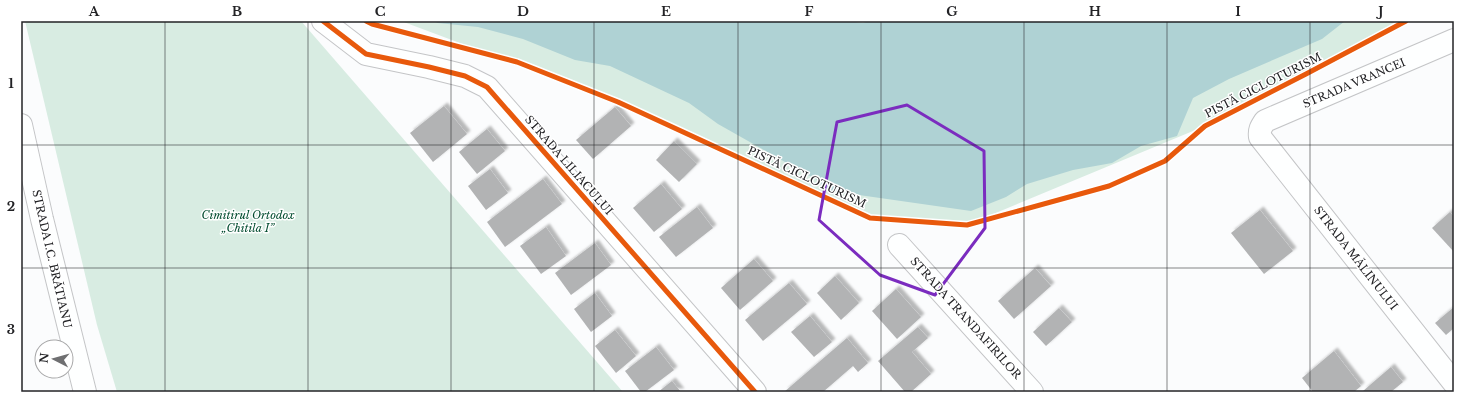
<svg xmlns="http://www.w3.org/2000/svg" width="1475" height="413" viewBox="0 0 1475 413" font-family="'Libre Baskerville',serif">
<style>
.green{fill:#d8ece2}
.water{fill:#afd2d4}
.building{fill:#b2b3b4;filter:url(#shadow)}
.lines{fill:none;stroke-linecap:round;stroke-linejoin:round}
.street-casing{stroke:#c4c5c7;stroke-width:24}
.secondary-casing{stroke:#c4c5c7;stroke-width:24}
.street{stroke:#feffff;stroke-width:22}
.secondary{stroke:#feffff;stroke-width:22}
.cycleway-casing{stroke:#fff;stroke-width:8}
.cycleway{stroke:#e8590c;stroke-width:5}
.marked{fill:none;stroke:#7b2cbf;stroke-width:3;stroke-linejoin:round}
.grid{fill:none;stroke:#232326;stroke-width:1;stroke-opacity:0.55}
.labels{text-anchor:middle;stroke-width:3;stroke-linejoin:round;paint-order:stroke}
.street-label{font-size:11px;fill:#232326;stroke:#fff}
.park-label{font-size:11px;font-style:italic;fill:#034d30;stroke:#fff}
.neatline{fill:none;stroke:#232326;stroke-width:1.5}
.grid-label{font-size:13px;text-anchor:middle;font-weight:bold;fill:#232326}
</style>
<defs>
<filter id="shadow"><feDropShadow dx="3.5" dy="-3.5" stdDeviation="1" flood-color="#0004"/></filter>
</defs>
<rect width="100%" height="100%" fill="#fbfcfd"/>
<g class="green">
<path d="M 25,21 L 301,21 L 623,392 L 117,392 L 97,325 Z"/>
<path d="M 401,21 L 1406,21 L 1306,74 L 1205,126 L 967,225 L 870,218 L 618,102 Z"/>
</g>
<path class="water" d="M 433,21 L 847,21 L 863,23 L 869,21 L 1345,21 L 1322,39 L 1229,79 L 1193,98 L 1177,136 L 1141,146 L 1112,163 L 1073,170 L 1027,184 L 1006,197 L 971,211 L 845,193 L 836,197 L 817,180 L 718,124 L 689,103 L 610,66 L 575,60 L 523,39 L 478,27 L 438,23 Z"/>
<g class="building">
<path d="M 444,106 L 467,134 L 433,162 L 410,133 Z"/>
<path d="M 615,107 L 631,126 L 593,159 L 576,140 Z"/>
<path d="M 487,129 L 505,151 L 477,174 L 459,152 Z"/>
<path d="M 674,141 L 697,164 L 679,182 L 656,160 Z"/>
<path d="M 490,169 L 508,193 L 486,210 L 468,186 Z"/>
<path d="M 543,179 L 562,204 L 505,247 L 487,222 Z"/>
<path d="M 661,184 L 682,209 L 654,232 L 633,208 Z"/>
<path d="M 697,207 L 713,228 L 676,257 L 659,237 Z"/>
<path d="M 1260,210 L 1293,251 L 1264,274 L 1231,233 Z"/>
<path d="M 1450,212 L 1454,217 L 1454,252 L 1432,228 Z"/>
<path d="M 546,227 L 566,256 L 541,274 L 520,246 Z"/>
<path d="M 595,243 L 611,265 L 571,295 L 555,273 Z"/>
<path d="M 754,259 L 773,281 L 740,310 L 721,288 Z"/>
<path d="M 1035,268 L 1051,286 L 1014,319 L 998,301 Z"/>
<path d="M 835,276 L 859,303 L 841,320 L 817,293 Z"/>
<path d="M 789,283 L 807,304 L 763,341 L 745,320 Z"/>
<path d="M 896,289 L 921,317 L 897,339 L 872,311 Z"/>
<path d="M 595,293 L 612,316 L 591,332 L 574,309 Z"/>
<path d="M 1454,307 L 1454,328 L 1446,335 L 1435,323 Z"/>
<path d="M 1059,308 L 1072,322 L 1046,346 L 1033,332 Z"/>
<path d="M 810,316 L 832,342 L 814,357 L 791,332 Z"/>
<path d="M 918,327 L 928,338 L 912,352 L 931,374 L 911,392 L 905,392 L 878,361 Z"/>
<path d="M 615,330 L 636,356 L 616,373 L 595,346 Z"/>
<path d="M 847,338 L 868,363 L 858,372 L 853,366 L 823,392 L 784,392 Z"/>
<path d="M 656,347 L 674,370 L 645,392 L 641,392 L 625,371 Z"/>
<path d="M 1334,351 L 1361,386 L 1354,392 L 1313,392 L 1302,378 Z"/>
<path d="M 1391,367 L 1403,382 L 1391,392 L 1365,392 L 1363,391 Z"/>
<path d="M 672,381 L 681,392 L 658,392 Z"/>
</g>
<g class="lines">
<g class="street-casing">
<g id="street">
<path d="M 323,21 L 366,54 L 429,67 L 465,76 L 487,87 L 755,392"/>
<path d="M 1454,40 L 1265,121 C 1261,127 1259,130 1260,137 L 1454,383"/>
<path d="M 899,245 L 1032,392"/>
</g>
</g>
<g class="secondary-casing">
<path id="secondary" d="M 21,125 L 42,219 L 85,392"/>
</g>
<use href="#street" class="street"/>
<use href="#secondary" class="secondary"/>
<g class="cycleway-casing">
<g id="cycleway">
<path d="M 323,21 L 366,54 L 429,67 L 465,76 L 487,87 L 755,392"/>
<path d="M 366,21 L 372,24 L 517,62 L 618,102 L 870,218 L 967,225 L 1109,186 L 1165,161 L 1205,126 L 1306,74 L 1406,21"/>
</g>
</g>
<use href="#cycleway" class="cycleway"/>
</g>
<path class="marked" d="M 907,105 L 984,151 L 985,228 L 935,295 L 880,275 L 819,220 L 837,122 Z"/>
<path class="grid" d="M 165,21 L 165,392M 308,21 L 308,392M 451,21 L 451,392M 594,21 L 594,392M 738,21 L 738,392M 881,21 L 881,392M 1024,21 L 1024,392M 1167,21 L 1167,392M 1310,21 L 1310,392M 21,145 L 1454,145M 21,268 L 1454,268"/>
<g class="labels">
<g class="street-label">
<text transform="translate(1354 83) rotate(-23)" y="4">STRADA VRANCEI</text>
<text transform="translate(1263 85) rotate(-27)" y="4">PISTĂ CICLOTURISM</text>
<text transform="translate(569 165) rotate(49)" y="4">STRADA LILIACULUI</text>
<text transform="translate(807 177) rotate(25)" y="4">PISTĂ CICLOTURISM</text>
<text transform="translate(1356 258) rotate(52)" y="4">STRADA MĂLINULUI</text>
<text transform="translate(52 259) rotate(77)" y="4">STRADA I.C. BRĂTIANU</text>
<text transform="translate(966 318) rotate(48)" y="4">STRADA TRANDAFIRILOR</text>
</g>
<g class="park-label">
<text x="248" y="219">Cimitirul Ortodox<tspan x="248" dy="13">„Chitila I”</tspan></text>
</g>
</g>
<rect width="1475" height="413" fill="none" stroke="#ffffff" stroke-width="44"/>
<g transform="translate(54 359) rotate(276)"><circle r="19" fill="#ffffff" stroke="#a7a7a8"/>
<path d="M0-3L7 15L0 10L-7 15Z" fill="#6f6f71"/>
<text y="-6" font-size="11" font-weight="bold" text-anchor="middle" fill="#232326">N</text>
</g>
<rect x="22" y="22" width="1431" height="369" class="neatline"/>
<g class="grid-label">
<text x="94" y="16">A</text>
<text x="237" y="16">B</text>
<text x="380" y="16">C</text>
<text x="523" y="16">D</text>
<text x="666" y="16">E</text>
<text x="809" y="16">F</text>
<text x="952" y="16">G</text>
<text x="1095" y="16">H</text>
<text x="1238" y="16">I</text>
<text x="1381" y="16">J</text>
<text x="11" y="88">1</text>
<text x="11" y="211">2</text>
<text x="11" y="334">3</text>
</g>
</svg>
